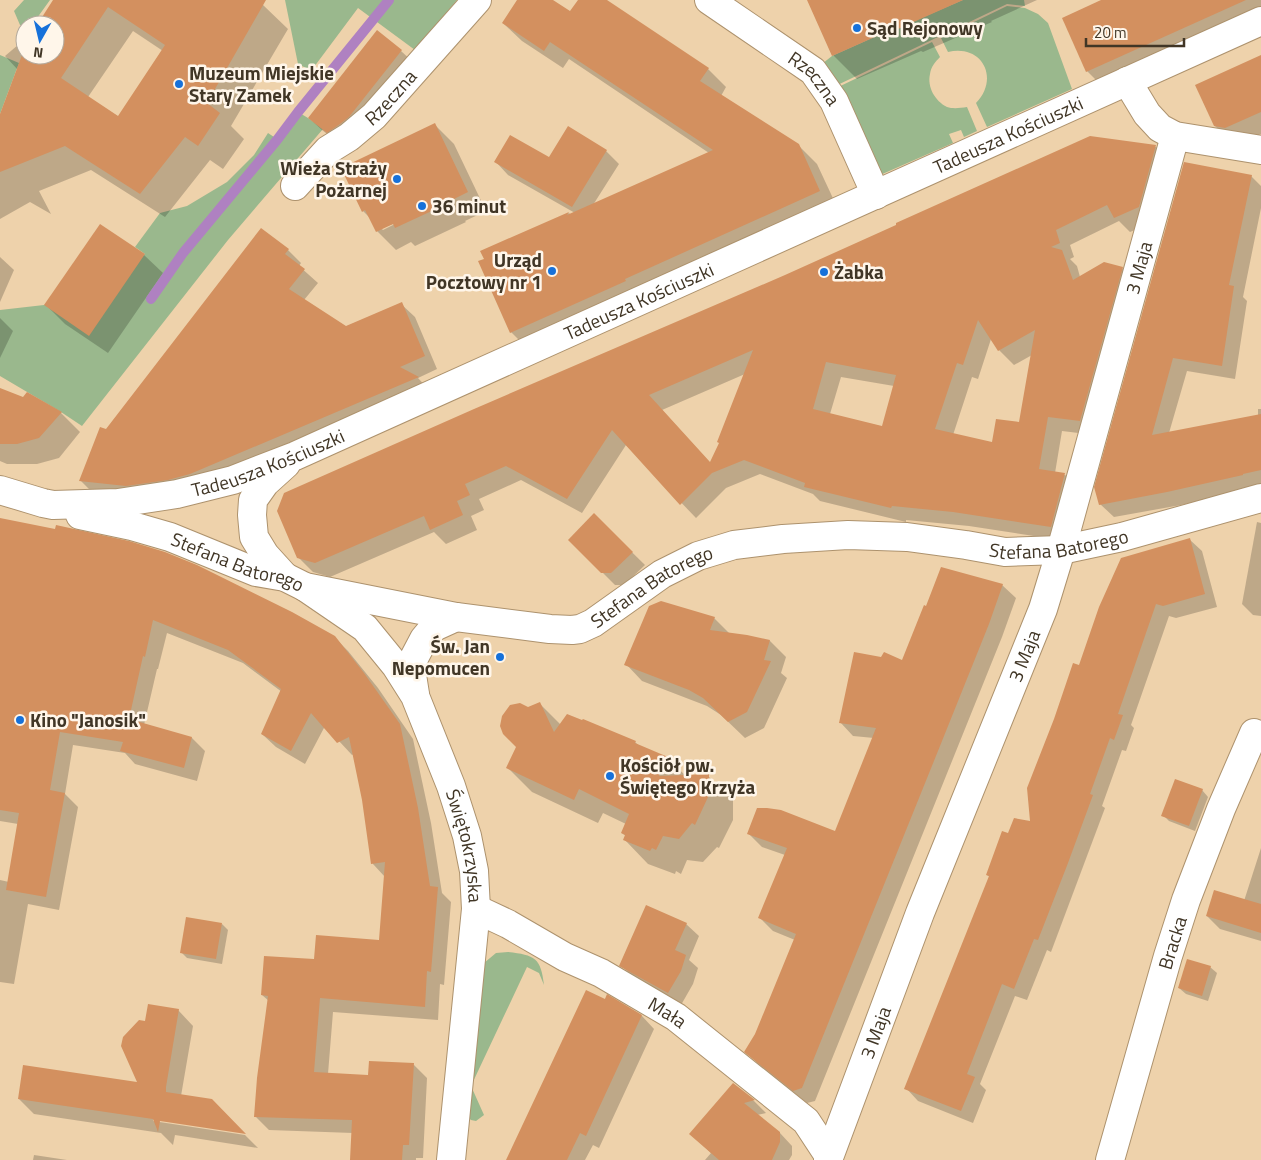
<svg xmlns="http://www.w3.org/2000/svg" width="1261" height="1160" viewBox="0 0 1261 1160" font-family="'Titillium Web',sans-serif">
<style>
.green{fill:#9ab88d}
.shadow{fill:#0003;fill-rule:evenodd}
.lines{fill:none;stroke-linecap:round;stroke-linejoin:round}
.stream{stroke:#af81c1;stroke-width:10}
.building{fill:#d3905f;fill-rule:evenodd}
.minor-casing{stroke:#ad926d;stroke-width:30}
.tertiary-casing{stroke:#ad926d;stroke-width:30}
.minor{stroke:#fff;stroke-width:28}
.tertiary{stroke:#fff;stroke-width:28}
.poi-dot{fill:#1671da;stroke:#fff6ea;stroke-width:2}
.labels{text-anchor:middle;stroke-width:5;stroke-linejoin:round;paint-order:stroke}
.poi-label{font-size:19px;font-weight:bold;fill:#413626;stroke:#fff6ea;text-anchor:start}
.street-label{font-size:19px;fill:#413626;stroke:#fff6ea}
</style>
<rect width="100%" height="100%" fill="#eed2ab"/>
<g class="green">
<path d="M 24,0 L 50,0 L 32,25 L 25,25 L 25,26 L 20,25 L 14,11 Z"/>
<path d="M 285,0 L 457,0 L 415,50 L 358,8 L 314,67 L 306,68 L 298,64 Z"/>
<path d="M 963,0 L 1024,0 L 1025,6 L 1007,4 L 827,90 L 813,71 L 832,56 L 897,27 L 898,28 Z"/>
<path d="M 1007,6 L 1025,8 L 1038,14 L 1048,23 L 1072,89 L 987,127 L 976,103 C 1000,78 982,44 948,52 L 941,38 Z"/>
<path d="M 932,42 L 940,57 C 935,62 931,67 930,74 C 927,87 935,101 947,107 C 953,109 960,108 967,107 L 977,131 L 964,137 L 961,130 L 949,134 L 953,143 L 871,179 L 830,91 Z"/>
<path d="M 0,55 L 19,63 L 0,114 Z"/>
<path d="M 298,112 L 308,118 L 323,129 L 228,240 L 82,426 L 61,412 L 0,376 L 0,310 L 44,305 L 145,254 L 135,247 L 160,213 L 187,206 L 227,182 L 254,155 L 268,133 L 277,139 Z"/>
<path d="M 508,952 C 535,955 541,958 544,985 L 539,973 L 527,967 L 471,1086 L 484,1115 L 476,1121 L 471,1120 L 466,1115 L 484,963 L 496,953 Z"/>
</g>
<g class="shadow">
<path d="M 55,0 L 257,0 L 263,5 L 288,29 L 231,126 L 244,139 L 223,169 L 210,160 L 165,217 L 91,170 L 39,191 L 51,214 L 30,202 L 0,219 L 0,118 L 18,70 L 5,56 L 25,39 L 25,55 L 55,55 L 55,25 L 38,25 ZM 133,31 L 163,51 L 119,117 L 88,97 Z"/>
<path d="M 519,0 L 551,0 L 571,13 L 579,0 L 605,0 L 708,69 L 726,87 L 721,96 L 798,145 L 817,164 L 838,209 L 529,350 L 511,332 L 482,252 L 569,213 L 571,215 L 575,213 L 508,175 L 496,162 L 549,159 L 606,151 L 619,164 L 593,205 L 709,153 L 569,59 L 563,68 L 522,41 L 503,23 Z"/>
<path d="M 808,0 L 1037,0 L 991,21 L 992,22 L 923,52 L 921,51 L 857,79 L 833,55 Z"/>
<path d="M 1104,0 L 1261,0 L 1261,19 L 1105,89 L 1087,71 Z"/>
<path d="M 401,51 L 414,63 L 340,144 L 322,130 L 309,118 Z"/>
<path d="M 1261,57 L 1261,134 L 1241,143 L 1231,142 L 1215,126 Z"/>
<path d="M 435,125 L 454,144 L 486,211 L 465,221 L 466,222 L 415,246 L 411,242 L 396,250 L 377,231 L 371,219 L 363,211 ZM 399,222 L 383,230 L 381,228 Z"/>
<path d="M 1090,137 L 1156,147 L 1170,161 L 1154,222 L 1130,232 L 1119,221 L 1070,245 L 1074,257 L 1070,259 L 1077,266 L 1080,277 L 1122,268 L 1137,283 L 1095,435 L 1062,431 L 1055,473 L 1065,475 L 1080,489 L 1066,541 L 969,526 L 906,520 L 906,522 L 820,501 L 813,494 L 760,474 L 726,488 L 696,518 L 626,445 L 582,513 L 521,480 L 479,499 L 484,510 L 471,516 L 477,530 L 446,544 L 434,532 L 330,577 L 313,572 L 298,557 L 786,276 ZM 991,339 L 999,350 L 1014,365 L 1032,355 L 1020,424 L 993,444 L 953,435 L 972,377 L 978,379 ZM 745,374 L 720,443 L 711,464 L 662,410 ZM 841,377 L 894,386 L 883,427 L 830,414 Z"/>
<path d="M 1251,176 L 1261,186 L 1261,208 L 1243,297 L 1247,301 L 1235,379 L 1187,371 L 1169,433 L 1258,416 L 1258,409 L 1261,409 L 1261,487 L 1181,505 L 1114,517 L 1100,504 Z"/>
<path d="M 261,230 L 288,250 L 301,263 L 299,266 L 318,283 L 304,300 L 345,327 L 401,304 L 415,317 L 437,369 L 418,378 L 430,391 L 204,487 L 94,494 L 81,481 L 106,430 Z"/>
<path d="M 144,255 L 163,273 L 108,353 L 65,324 L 46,305 Z"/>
<path d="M 0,257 L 14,270 L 0,302 Z"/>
<path d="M 0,318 L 13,331 L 0,358 Z"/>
<path d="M 0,389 L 61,413 L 80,432 L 59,458 L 37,464 L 7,464 L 0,461 Z"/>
<path d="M 594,515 L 645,565 L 624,585 L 615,585 L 570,540 Z"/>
<path d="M 0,519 L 334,637 L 348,651 L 378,688 L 413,739 L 431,823 L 442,893 L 451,902 L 444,985 L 440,984 L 438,1020 L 333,1012 L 328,1074 L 370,1076 L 414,1065 L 427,1078 L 423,1158 L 416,1158 L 416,1160 L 351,1160 L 353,1133 L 269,1130 L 256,1117 L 269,1001 L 262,995 L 315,961 L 380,941 L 385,877 L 373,864 L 364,800 L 354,754 L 352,755 L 325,726 L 305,764 L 276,747 L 262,734 L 282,692 L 243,663 L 167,633 L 158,669 L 157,669 L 144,725 L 192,738 L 205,751 L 197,781 L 135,764 L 125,753 L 73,745 L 65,794 L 78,807 L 59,910 L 28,904 L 14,984 L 0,982 L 0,880 L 9,882 L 18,824 L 0,821 Z"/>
<path d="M 1257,522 L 1261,523 L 1261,616 L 1253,615 L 1242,604 Z"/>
<path d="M 1189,539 L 1202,551 L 1217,607 L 1176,618 L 1169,616 L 1131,725 L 1134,728 L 1126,751 L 1122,750 L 1102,806 L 1105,808 L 1051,952 L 1047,950 L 1027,1000 L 1015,996 L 980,1084 L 986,1090 L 973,1123 L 918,1101 L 906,1088 L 990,877 L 987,875 L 1008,835 L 1032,822 L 1080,667 Z"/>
<path d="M 1002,585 L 1016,598 L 1002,637 L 815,1101 L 807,1103 L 759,1065 L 746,1051 L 756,1034 L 795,940 L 773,931 L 760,918 L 785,855 L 762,847 L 749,834 L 836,832 L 874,738 L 853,736 L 840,722 L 903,662 Z"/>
<path d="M 714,618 L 730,634 L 770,641 L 786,657 L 781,673 L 787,678 L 764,728 L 745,738 L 721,715 L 707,706 L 642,681 L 626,664 Z"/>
<path d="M 539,703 L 561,725 L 635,742 L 639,746 L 667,758 L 686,776 L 708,776 L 733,800 L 733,820 L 719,848 L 717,847 L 703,862 L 687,860 L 681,874 L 676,871 L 675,874 L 648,864 L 624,839 L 626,836 L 622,833 L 626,824 L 603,813 L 598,823 L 532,792 L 508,768 L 517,747 L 528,708 Z"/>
<path d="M 1202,790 L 1208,797 L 1195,831 L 1169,821 L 1163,815 Z"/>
<path d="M 1261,848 L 1261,941 L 1220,929 L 1207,916 L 1244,901 Z"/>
<path d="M 222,924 L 228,930 L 222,964 L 187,958 L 181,952 Z"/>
<path d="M 686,924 L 699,936 L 689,960 L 698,968 L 693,984 L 681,1005 L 634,978 L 621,965 Z"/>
<path d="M 1210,967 L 1217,973 L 1208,1001 L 1186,994 L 1179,988 Z"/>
<path d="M 607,996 L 642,1016 L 654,1029 L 599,1148 L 593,1145 L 585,1160 L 507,1160 Z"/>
<path d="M 178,1010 L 193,1026 L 181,1096 L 154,1118 L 153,1121 L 245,1135 L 258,1148 L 175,1135 L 173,1145 L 161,1133 L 34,1114 L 19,1099 L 139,1084 L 146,1023 Z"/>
<path d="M 733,1085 L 754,1101 L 766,1113 L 757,1115 L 780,1133 L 792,1146 L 792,1155 L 789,1160 L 705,1160 L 711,1153 L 691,1134 Z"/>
<path d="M 34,1155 L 67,1160 L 33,1160 Z"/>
</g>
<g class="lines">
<path class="stream" d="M 151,299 L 183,253 L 277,140 L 298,112 L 389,0"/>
</g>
<g class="building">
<path d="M 53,0 L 266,0 L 207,103 L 220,113 L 198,146 L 185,137 L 140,194 L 65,146 L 0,172 L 0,114 L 22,55 L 55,55 L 55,25 L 37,25 ZM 108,7 L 165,45 L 118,116 L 61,78 Z"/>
<path d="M 517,0 L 553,0 L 570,11 L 578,0 L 607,0 L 709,68 L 700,81 L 799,144 L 820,191 L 625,279 L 626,281 L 510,333 L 478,261 L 484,259 L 480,251 L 569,212 L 567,215 L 713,150 L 550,42 L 544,51 L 502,23 Z"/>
<path d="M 807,0 L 963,0 L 898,29 L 897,27 L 832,56 Z"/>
<path d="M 1101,0 L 1246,0 L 1086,72 L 1062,18 Z"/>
<path d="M 377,30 L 402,50 L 349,117 L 340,124 L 327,133 L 308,118 Z"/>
<path d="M 1261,55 L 1261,112 L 1225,128 L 1214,126 L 1195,85 Z"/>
<path d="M 435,123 L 468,192 L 448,202 L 449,203 L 395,228 L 393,224 L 376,232 L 365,210 L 362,212 L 341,168 Z"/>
<path d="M 568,126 L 607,150 L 572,207 L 494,162 L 510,135 L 549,157 Z"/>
<path d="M 1090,136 L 1156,145 L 1139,207 L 1114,218 L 1107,205 L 1056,230 L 1060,243 L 1051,247 L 1062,250 L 1073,280 L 1104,262 L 1123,267 L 1080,421 L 1048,417 L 1039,469 L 1065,473 L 1051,527 L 953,512 L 892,506 L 891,508 L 804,487 L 805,483 L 744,460 L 712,473 L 680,505 L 612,430 L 567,499 L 506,466 L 465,484 L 470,495 L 457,501 L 463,515 L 430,530 L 424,516 L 315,563 L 297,558 L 277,511 L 284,493 L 474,409 L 785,275 L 896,225 L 896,223 ZM 978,320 L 998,351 L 1035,330 L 1019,422 L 996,419 L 992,442 L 935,429 L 957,363 L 963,365 ZM 753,350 L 717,442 L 719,443 L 710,462 L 649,395 ZM 826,362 L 896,375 L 882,426 L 813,409 Z"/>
<path d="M 1184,162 L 1252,175 L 1229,285 L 1234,286 L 1222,366 L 1173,358 L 1152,435 L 1261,414 L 1261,470 L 1243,474 L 1243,475 L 1167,492 L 1099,505 L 1094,487 Z"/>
<path d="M 100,224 L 145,254 L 89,336 L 44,305 Z"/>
<path d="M 261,228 L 289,249 L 285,254 L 305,269 L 289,289 L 346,326 L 402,302 L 425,356 L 400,367 L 419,377 L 190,474 L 168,480 L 126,486 L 79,481 L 100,427 L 106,429 Z"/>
<path d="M 0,388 L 23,397 L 27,392 L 62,412 L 39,438 L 17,444 L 0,444 Z"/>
<path d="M 594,513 L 633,552 L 611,573 L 601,573 L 568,540 Z"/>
<path d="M 0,518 L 55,529 L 56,525 L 129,541 L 165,552 L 197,565 L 292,612 L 335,636 L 364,673 L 400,724 L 418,808 L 430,886 L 438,887 L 431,972 L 427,971 L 425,1007 L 320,998 L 314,1072 L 368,1075 L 369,1061 L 414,1063 L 409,1145 L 403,1145 L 402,1160 L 350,1160 L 352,1120 L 254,1117 L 257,1078 L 268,996 L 261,995 L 264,956 L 314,959 L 316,935 L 379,940 L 385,862 L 371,864 L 362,800 L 349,737 L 337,743 L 311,713 L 291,751 L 261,734 L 281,689 L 228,650 L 153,620 L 145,657 L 143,656 L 129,719 L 192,737 L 184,768 L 120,751 L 123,742 L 60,732 L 50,790 L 65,793 L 46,897 L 6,890 L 19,813 L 0,810 Z"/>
<path d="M 1190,538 L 1205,594 L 1163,606 L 1156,604 L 1118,714 L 1123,715 L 1114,740 L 1110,738 L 1090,794 L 1093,795 L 1068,863 L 1038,940 L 1034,939 L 1014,989 L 1002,984 L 967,1074 L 975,1077 L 961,1111 L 904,1089 L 989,876 L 986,875 L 1002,831 L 1008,833 L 1014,818 L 1030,821 L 1027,788 L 1054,719 L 1073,663 L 1079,665 L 1099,607 L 1121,558 Z"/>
<path d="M 941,567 L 1003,584 L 989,624 L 940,746 L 802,1088 L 793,1091 L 744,1052 L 755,1034 L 796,934 L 758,918 L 787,848 L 747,834 L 757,808 L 767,808 L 781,810 L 835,831 L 876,728 L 839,723 L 854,652 L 881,657 L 884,652 L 902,660 L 924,605 L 926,606 Z"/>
<path d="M 661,601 L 715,617 L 710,630 L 747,635 L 770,640 L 764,660 L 771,661 L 747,712 L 728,722 L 703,698 L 689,690 L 624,665 L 649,606 Z"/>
<path d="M 540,702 L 554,732 L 567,714 L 582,720 L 583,719 L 636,741 L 635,743 L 668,757 L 659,776 L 709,774 L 709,795 L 695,825 L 692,823 L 679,839 L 663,836 L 656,850 L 652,848 L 650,851 L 623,840 L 625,835 L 621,833 L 629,814 L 579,789 L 574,800 L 506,768 L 516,747 L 503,734 L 500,726 L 502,716 L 510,705 L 520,703 L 528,707 Z"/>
<path d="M 1175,779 L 1203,789 L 1189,826 L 1161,816 Z"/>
<path d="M 1214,890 L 1261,904 L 1261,933 L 1206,916 Z"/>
<path d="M 646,905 L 687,923 L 675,950 L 686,955 L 681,971 L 668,993 L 619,966 Z"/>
<path d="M 186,917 L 222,923 L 216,959 L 180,953 Z"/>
<path d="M 1187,959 L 1211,966 L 1202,996 L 1178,988 Z"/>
<path d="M 586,990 L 605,999 L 607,994 L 642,1015 L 586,1136 L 580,1133 L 567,1160 L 506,1160 Z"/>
<path d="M 148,1004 L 179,1009 L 166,1087 L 166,1092 L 212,1099 L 246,1134 L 160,1121 L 158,1132 L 153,1119 L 18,1099 L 23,1065 L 137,1082 L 121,1046 L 123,1037 L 139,1020 L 145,1021 Z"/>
<path d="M 733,1083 L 755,1100 L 744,1103 L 780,1132 L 780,1142 L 772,1160 L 719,1160 L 689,1134 Z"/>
</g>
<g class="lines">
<g class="minor-casing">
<g id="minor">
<path id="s1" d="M 709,0 L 813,71 L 834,101 L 876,195"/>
<path d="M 1127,81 L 1147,114 L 1160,128 L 1175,136 L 1261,150"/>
<path id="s2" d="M 295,186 L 328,150 L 349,137 L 374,116 L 477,0"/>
<path id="s3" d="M 305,587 L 365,628 L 396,666 L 415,696 L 451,786 L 467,836 L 474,871 L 476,909 L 451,1160"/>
<path d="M 415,694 L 412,675 L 414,658 L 424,639 L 434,627 L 456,617"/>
<path id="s4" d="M 476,909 L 508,924 L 565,957 L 601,973 L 676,1017 L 806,1121 L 829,1156"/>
<path id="s5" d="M 828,1160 L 920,913 L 1043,609 L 1061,550 L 1175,136"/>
<path id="s6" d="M 1110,1160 L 1168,956 L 1186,900 L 1221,809 L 1254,733"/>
</g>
</g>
<g class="tertiary-casing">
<g id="tertiary">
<path id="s7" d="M 0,490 L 43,503 L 53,505 L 118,503 L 177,494 L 233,480 L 295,456 L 1261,21"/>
<path id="s8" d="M 80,515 L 132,526 L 170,537 L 256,572 L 285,577 L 305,587 L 456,617 L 550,629 L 572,630 L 580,629 L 593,623 L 662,574 L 698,556 L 734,545 L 783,539 L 848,535 L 907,537 L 966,545 L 1005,552 L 1061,550 L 1122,537 L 1261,498"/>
<path d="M 285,577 L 265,555 L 254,537 L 252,515 L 253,500 L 265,483 L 286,464"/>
</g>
</g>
<use href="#minor" class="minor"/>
<use href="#tertiary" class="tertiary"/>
</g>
<g class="poi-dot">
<circle cx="857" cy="28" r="5"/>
<circle cx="179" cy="84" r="5"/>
<circle cx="397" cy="179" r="5"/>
<circle cx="422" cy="206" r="5"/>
<circle cx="552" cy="271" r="5"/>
<circle cx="824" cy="272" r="5"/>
<circle cx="500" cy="657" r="5"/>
<circle cx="20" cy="720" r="5"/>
<circle cx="610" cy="776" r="5"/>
</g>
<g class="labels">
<g class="poi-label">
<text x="867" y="35">Sąd Rejonowy</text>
<text x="189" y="80">Muzeum Miejskie<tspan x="189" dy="22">Stary Zamek</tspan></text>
<text x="387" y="175" text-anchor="end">Wieża Straży<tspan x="387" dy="22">Pożarnej</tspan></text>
<text x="432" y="213">36 minut</text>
<text x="542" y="267" text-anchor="end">Urząd<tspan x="542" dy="22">Pocztowy nr 1</tspan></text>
<text x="834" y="279">Żabka</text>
<text x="490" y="653" text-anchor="end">Św. Jan<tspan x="490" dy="22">Nepomucen</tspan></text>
<text x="30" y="727">Kino "Janosik"</text>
<text x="620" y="772">Kościół pw.<tspan x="620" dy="22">Świętego Krzyża</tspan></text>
</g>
<g class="street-label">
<text dy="7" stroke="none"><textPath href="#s1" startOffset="132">Rzeczna</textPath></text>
<text dy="7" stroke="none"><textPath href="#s2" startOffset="131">Rzeczna</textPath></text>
<text dy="7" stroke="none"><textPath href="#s7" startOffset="1086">Tadeusza Kościuszki</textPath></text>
<text dy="7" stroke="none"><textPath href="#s5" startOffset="946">3 Maja</textPath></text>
<text dy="7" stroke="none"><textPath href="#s7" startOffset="681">Tadeusza Kościuszki</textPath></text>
<text dy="7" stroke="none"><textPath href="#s7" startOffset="276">Tadeusza Kościuszki</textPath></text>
<text dy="7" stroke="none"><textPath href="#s8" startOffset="1020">Stefana Batorego</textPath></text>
<text dy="7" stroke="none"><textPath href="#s8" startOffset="165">Stefana Batorego</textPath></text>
<text dy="7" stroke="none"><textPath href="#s8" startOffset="600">Stefana Batorego</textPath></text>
<text dy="7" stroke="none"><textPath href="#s5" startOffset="541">3 Maja</textPath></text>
<text dy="7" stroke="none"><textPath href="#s3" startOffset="316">Świętokrzyska</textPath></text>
<text dy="7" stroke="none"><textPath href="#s6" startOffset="226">Bracka</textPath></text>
<text dy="7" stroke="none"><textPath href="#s4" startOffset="218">Mała</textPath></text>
<text dy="7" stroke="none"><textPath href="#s5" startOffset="136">3 Maja</textPath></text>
</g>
</g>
<g transform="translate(40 40) rotate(188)"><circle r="24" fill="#fff6ea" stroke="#b3a99c"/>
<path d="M0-4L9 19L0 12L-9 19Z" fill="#1671da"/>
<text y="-8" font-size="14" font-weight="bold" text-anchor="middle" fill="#413626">N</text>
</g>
<path d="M1086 38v8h98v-8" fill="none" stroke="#413626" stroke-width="2.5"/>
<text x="1094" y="38" font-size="15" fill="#413626" stroke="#fff6ea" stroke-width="4" paint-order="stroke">20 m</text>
</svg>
